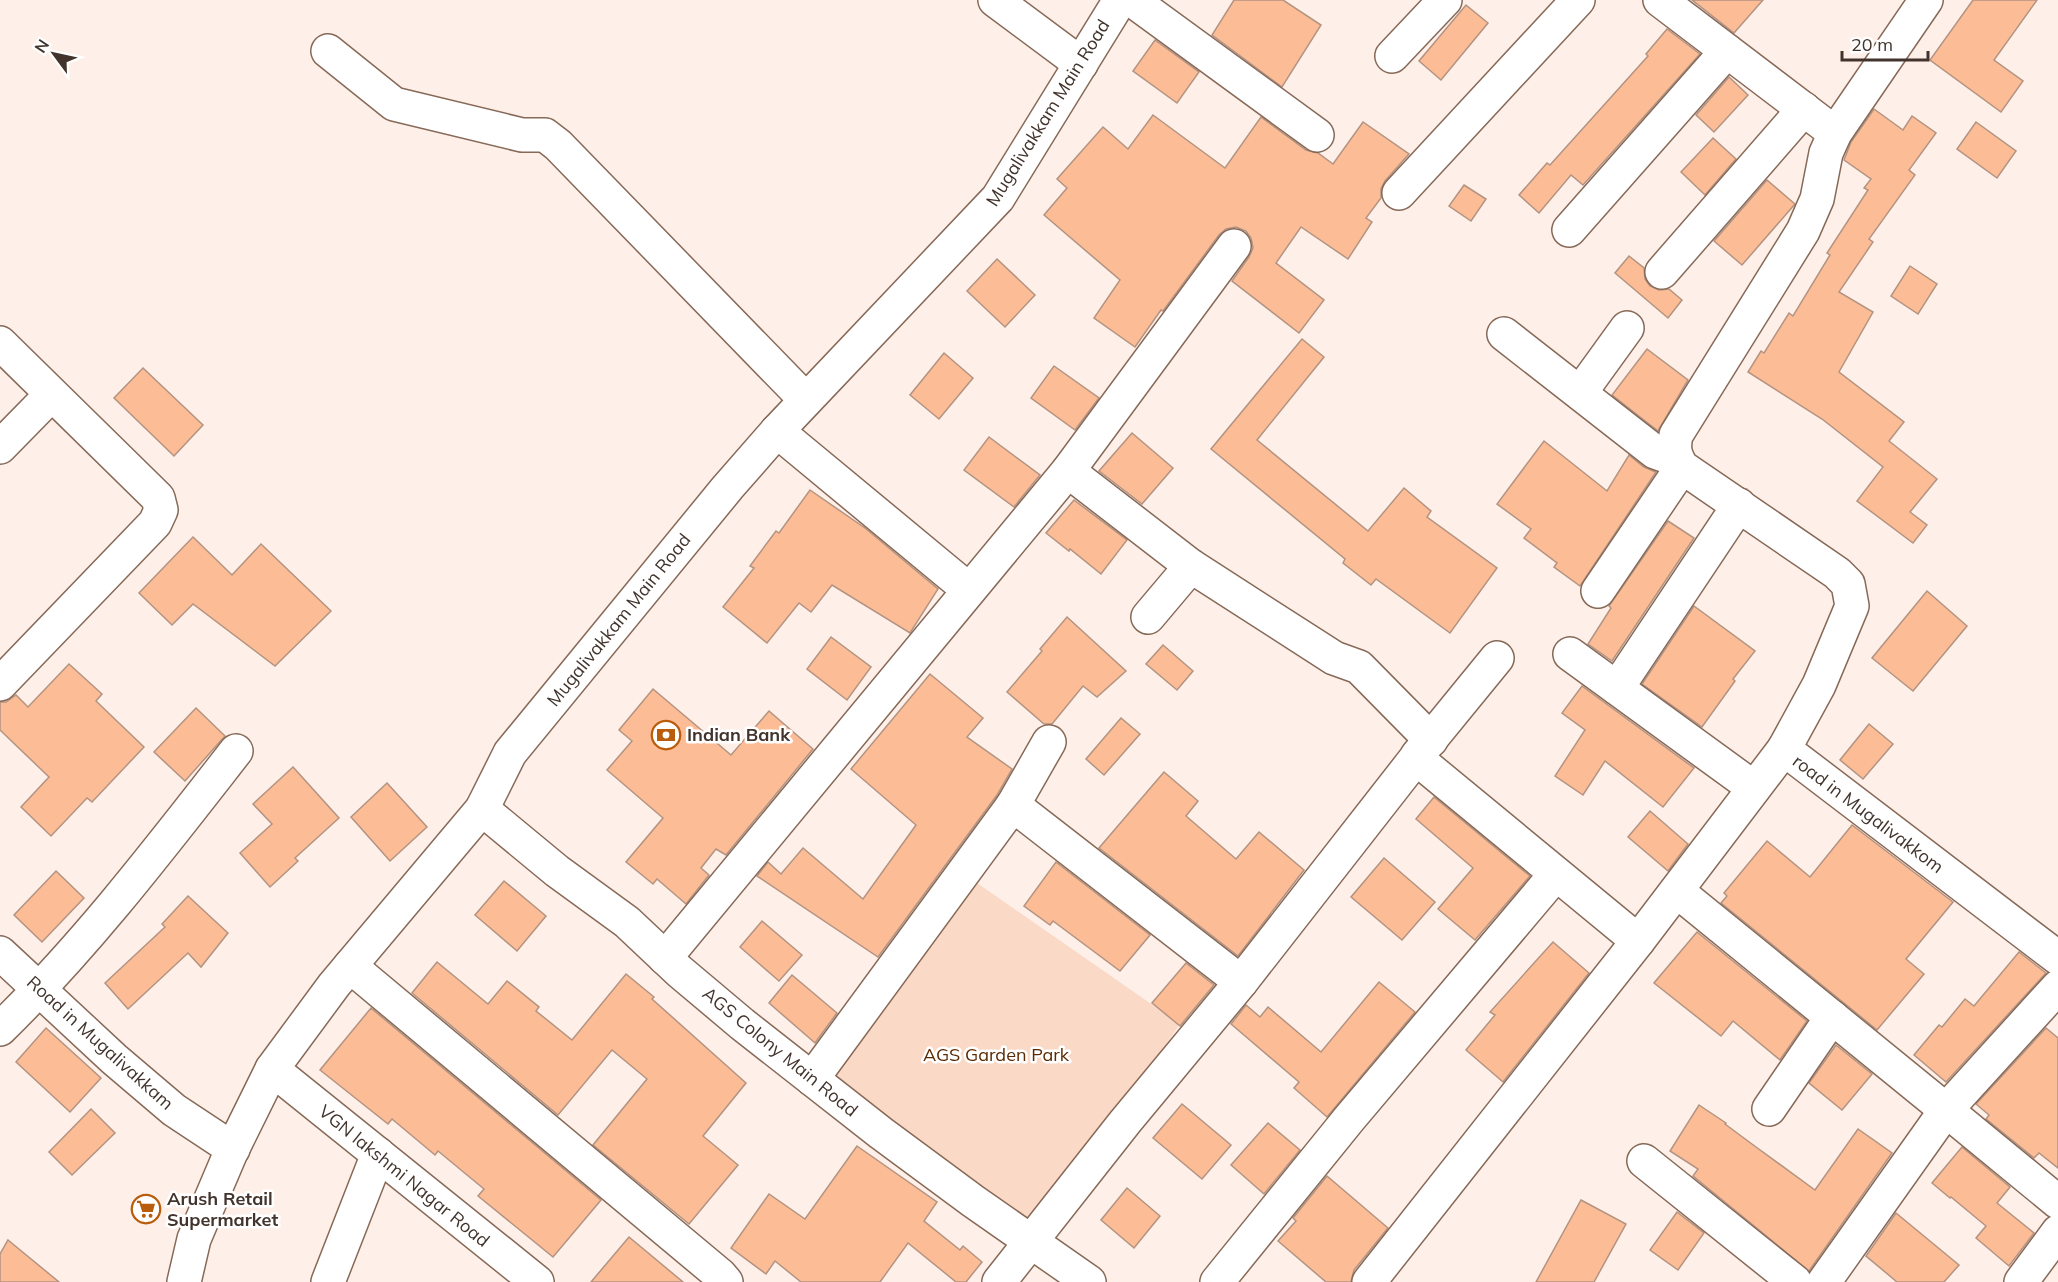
<svg xmlns="http://www.w3.org/2000/svg" width="2058" height="1282" viewBox="0 0 2058 1282" font-family="Mulish,sans-serif">
<style>
.green{fill:#fad9c6}
.building{fill:#fcbc96;stroke:#b39381;stroke-width:1.5}
.lines{fill:none;stroke-linecap:round;stroke-linejoin:round}
.minor-casing{stroke:#876958;stroke-width:36}
.minor{stroke:#fff;stroke-width:33}
.labels{text-anchor:middle;stroke-width:5;stroke-linejoin:round;paint-order:stroke}
.street-label{font-size:18px;fill:#42342d;stroke:#fff}
.poi-label{font-size:18px;font-weight:bold;fill:#42342d;stroke:#fff;text-anchor:start}
.park-label{font-size:18px;fill:#5a2902;stroke:#fff}
</style>
<rect width="100%" height="100%" fill="#fef0e8"/>
<path class="green" d="M 967,876 L 1180,1024 L 1031,1239 L 814,1079 Z"/>
<g class="building">
<path d="M 1234,0 L 1283,0 L 1321,25 L 1282,87 L 1212,35 Z"/>
<path d="M 1692,0 L 1763,0 L 1734,33 Z"/>
<path d="M 1973,0 L 2037,0 L 1994,60 L 2023,81 L 2001,112 L 1930,60 Z"/>
<path d="M 1466,5 L 1488,23 L 1441,80 L 1419,61 Z"/>
<path d="M 1667,29 L 1700,54 L 1583,185 L 1571,175 L 1539,213 L 1519,195 L 1547,163 L 1550,165 L 1648,56 L 1646,54 Z"/>
<path d="M 1155,40 L 1199,72 L 1177,103 L 1133,71 Z"/>
<path d="M 1729,77 L 1748,95 L 1714,132 L 1696,115 Z"/>
<path d="M 1874,109 L 1903,130 L 1912,116 L 1936,133 L 1909,170 L 1915,175 L 1869,239 L 1873,242 L 1839,292 L 1873,312 L 1839,372 L 1904,422 L 1889,441 L 1937,479 L 1910,512 L 1927,525 L 1913,543 L 1857,501 L 1883,467 L 1822,419 L 1748,372 L 1761,351 L 1764,353 L 1789,313 L 1793,316 L 1830,255 L 1827,253 L 1868,190 L 1864,188 L 1871,179 L 1844,160 L 1851,142 Z"/>
<path d="M 1153,115 L 1225,168 L 1261,117 L 1306,150 L 1318,153 L 1333,164 L 1363,122 L 1409,154 L 1385,181 L 1381,189 L 1381,198 L 1366,218 L 1372,222 L 1348,259 L 1301,227 L 1276,263 L 1324,300 L 1299,333 L 1232,281 L 1249,257 L 1253,248 L 1251,238 L 1246,231 L 1236,227 L 1226,229 L 1219,235 L 1163,311 L 1161,310 L 1135,347 L 1094,318 L 1120,280 L 1044,215 L 1067,188 L 1057,179 L 1103,127 L 1128,149 Z"/>
<path d="M 1976,122 L 2016,151 L 1997,178 L 1957,149 Z"/>
<path d="M 1713,138 L 1736,159 L 1705,195 L 1681,172 Z"/>
<path d="M 1767,180 L 1795,204 L 1742,265 L 1714,241 Z"/>
<path d="M 1464,185 L 1486,199 L 1471,221 L 1449,206 Z"/>
<path d="M 1629,256 L 1644,268 L 1645,279 L 1650,286 L 1659,290 L 1669,289 L 1682,300 L 1668,318 L 1615,273 Z"/>
<path d="M 997,259 L 1035,295 L 1005,327 L 967,291 Z"/>
<path d="M 1910,266 L 1937,284 L 1918,314 L 1891,296 Z"/>
<path d="M 1302,339 L 1324,357 L 1257,440 L 1368,531 L 1404,488 L 1431,511 L 1427,517 L 1497,568 L 1450,633 L 1376,579 L 1371,585 L 1343,563 L 1345,559 L 1211,449 Z"/>
<path d="M 1647,349 L 1688,380 L 1658,431 L 1612,395 Z"/>
<path d="M 944,353 L 973,378 L 939,419 L 910,395 Z"/>
<path d="M 1054,366 L 1099,398 L 1075,430 L 1031,398 Z"/>
<path d="M 143,368 L 203,425 L 174,456 L 114,398 Z"/>
<path d="M 1132,433 L 1173,468 L 1142,504 L 1099,471 Z"/>
<path d="M 989,437 L 1040,475 L 1014,507 L 964,470 Z"/>
<path d="M 1544,441 L 1607,491 L 1629,455 L 1644,467 L 1656,472 L 1580,586 L 1554,567 L 1557,563 L 1524,538 L 1531,529 L 1497,504 Z"/>
<path d="M 810,490 L 865,528 L 938,589 L 910,633 L 832,585 L 811,612 L 799,603 L 767,643 L 723,607 L 754,568 L 750,566 L 776,531 L 779,533 Z"/>
<path d="M 1074,500 L 1127,540 L 1101,574 L 1070,549 L 1069,551 L 1046,533 Z"/>
<path d="M 1668,521 L 1694,538 L 1612,661 L 1588,644 L 1611,608 L 1609,606 Z"/>
<path d="M 193,537 L 232,575 L 261,544 L 331,611 L 275,666 L 193,604 L 172,625 L 139,593 Z"/>
<path d="M 1927,591 L 1967,626 L 1913,691 L 1872,658 Z"/>
<path d="M 1694,606 L 1755,651 L 1733,679 L 1735,681 L 1702,727 L 1642,684 Z"/>
<path d="M 1067,617 L 1126,671 L 1097,697 L 1083,686 L 1052,724 L 1044,724 L 1007,692 L 1042,651 L 1040,649 Z"/>
<path d="M 831,637 L 871,667 L 847,700 L 807,669 Z"/>
<path d="M 1163,645 L 1193,671 L 1177,690 L 1146,664 Z"/>
<path d="M 69,664 L 102,694 L 96,701 L 144,747 L 92,802 L 87,798 L 51,836 L 21,807 L 49,777 L 0,730 L 0,702 L 6,702 L 16,695 L 28,707 Z"/>
<path d="M 930,674 L 983,718 L 967,737 L 1012,769 L 997,795 L 878,957 L 757,876 L 768,862 L 781,874 L 803,848 L 863,899 L 916,825 L 851,769 Z"/>
<path d="M 1582,686 L 1694,768 L 1663,807 L 1605,761 L 1583,795 L 1555,776 L 1585,730 L 1562,713 Z"/>
<path d="M 653,689 L 731,755 L 769,711 L 813,749 L 726,855 L 716,849 L 701,868 L 709,875 L 686,904 L 657,879 L 653,884 L 626,862 L 663,818 L 607,770 L 632,741 L 619,730 Z"/>
<path d="M 196,708 L 225,736 L 185,781 L 154,752 Z"/>
<path d="M 1121,718 L 1140,734 L 1104,775 L 1086,759 Z"/>
<path d="M 1869,724 L 1893,744 L 1863,779 L 1840,760 Z"/>
<path d="M 293,767 L 339,818 L 295,858 L 298,861 L 270,887 L 240,853 L 272,824 L 253,804 Z"/>
<path d="M 1164,772 L 1198,801 L 1186,816 L 1236,859 L 1259,832 L 1304,870 L 1238,956 L 1099,848 Z"/>
<path d="M 387,783 L 427,827 L 390,861 L 351,817 Z"/>
<path d="M 1434,797 L 1530,876 L 1475,940 L 1438,909 L 1473,868 L 1416,819 Z"/>
<path d="M 1650,811 L 1688,844 L 1668,871 L 1628,837 Z"/>
<path d="M 1852,825 L 1953,902 L 1906,959 L 1924,974 L 1877,1030 L 1721,903 L 1727,896 L 1724,893 L 1767,841 L 1810,877 Z"/>
<path d="M 1384,858 L 1435,902 L 1402,940 L 1351,897 Z"/>
<path d="M 1056,862 L 1150,935 L 1120,971 L 1053,921 L 1050,925 L 1024,906 Z"/>
<path d="M 56,871 L 84,898 L 42,942 L 14,915 Z"/>
<path d="M 504,881 L 546,916 L 517,951 L 475,915 Z"/>
<path d="M 188,896 L 228,933 L 201,967 L 188,953 L 128,1009 L 105,983 L 165,927 L 162,924 Z"/>
<path d="M 762,921 L 802,955 L 779,981 L 740,947 Z"/>
<path d="M 1697,932 L 1807,1021 L 1780,1060 L 1733,1021 L 1721,1036 L 1654,983 Z"/>
<path d="M 1553,942 L 1589,973 L 1503,1082 L 1466,1050 L 1495,1015 L 1490,1012 Z"/>
<path d="M 2019,952 L 2046,973 L 1946,1082 L 1914,1055 L 1939,1025 L 1942,1027 L 1965,999 L 1974,1006 Z"/>
<path d="M 437,962 L 488,1004 L 507,981 L 539,1007 L 536,1011 L 572,1040 L 626,974 L 654,997 L 652,999 L 746,1083 L 703,1136 L 738,1165 L 689,1224 L 593,1145 L 647,1079 L 612,1050 L 558,1115 L 412,993 Z"/>
<path d="M 1186,963 L 1214,985 L 1180,1026 L 1152,1003 Z"/>
<path d="M 792,975 L 837,1013 L 815,1043 L 769,1003 Z"/>
<path d="M 1379,982 L 1415,1012 L 1327,1117 L 1294,1088 L 1299,1082 L 1231,1024 L 1246,1005 L 1260,1017 L 1268,1007 L 1321,1052 Z"/>
<path d="M 371,1008 L 601,1200 L 553,1257 L 478,1196 L 484,1189 L 438,1151 L 435,1155 L 392,1119 L 388,1124 L 320,1070 Z"/>
<path d="M 46,1028 L 101,1078 L 70,1112 L 16,1062 Z"/>
<path d="M 2046,1028 L 2058,1038 L 2058,1168 L 2039,1153 L 2034,1158 L 1986,1119 L 1989,1115 L 1976,1104 Z"/>
<path d="M 1836,1045 L 1872,1074 L 1842,1110 L 1809,1083 Z"/>
<path d="M 1182,1104 L 1231,1145 L 1202,1179 L 1153,1138 Z"/>
<path d="M 1699,1105 L 1726,1123 L 1725,1124 L 1756,1147 L 1815,1190 L 1858,1129 L 1892,1153 L 1809,1271 L 1693,1176 L 1698,1169 L 1670,1151 Z"/>
<path d="M 91,1109 L 115,1133 L 72,1175 L 49,1152 Z"/>
<path d="M 1268,1123 L 1300,1150 L 1264,1194 L 1231,1165 Z"/>
<path d="M 857,1146 L 937,1202 L 924,1221 L 960,1250 L 963,1246 L 982,1262 L 966,1282 L 956,1282 L 908,1243 L 880,1282 L 801,1282 L 775,1261 L 766,1274 L 731,1248 L 769,1194 L 805,1219 Z"/>
<path d="M 1962,1147 L 2010,1187 L 1997,1203 L 2034,1233 L 2009,1266 L 1976,1238 L 1986,1226 L 1951,1197 L 1950,1198 L 1932,1183 Z"/>
<path d="M 1327,1176 L 1388,1228 L 1354,1270 L 1351,1282 L 1326,1282 L 1278,1241 L 1296,1221 L 1293,1218 Z"/>
<path d="M 1127,1188 L 1160,1216 L 1134,1248 L 1101,1220 Z"/>
<path d="M 1581,1200 L 1626,1224 L 1594,1282 L 1536,1282 Z"/>
<path d="M 1677,1212 L 1704,1233 L 1678,1270 L 1650,1250 Z"/>
<path d="M 1896,1213 L 1959,1265 L 1944,1282 L 1897,1282 L 1866,1256 Z"/>
<path d="M 629,1237 L 683,1282 L 591,1282 Z"/>
<path d="M 8,1240 L 59,1282 L 0,1282 L 0,1254 Z"/>
</g>
<g class="lines">
<g class="minor-casing">
<g id="minor">
<path d="M 995,0 L 1081,64"/>
<path d="M 1132,0 L 1317,135"/>
<path d="M 1660,0 L 1835,133"/>
<path d="M 1926,0 L 1835,133 L 1826,153 L 1817,199 L 1803,231 L 1676,435 C 1673,449 1675,456 1682,467 L 1837,573 L 1848,584 L 1852,606 L 1819,685 L 1784,749 L 2058,958"/>
<path d="M 328,51 L 394,104 L 522,135 L 545,135 L 558,145 L 806,400"/>
<path d="M 1392,56 L 1445,0"/>
<path d="M 1399,193 L 1578,0"/>
<path d="M 1569,230 L 1727,51"/>
<path d="M 1662,272 L 1804,109"/>
<path d="M 1504,334 L 1655,452 L 1669,457 L 1676,457"/>
<path d="M 0,343 L 158,498 L 161,510 L 155,523 L 0,684"/>
<path d="M 1580,393 L 1627,328"/>
<path d="M 777,431 L 969,590"/>
<path d="M 0,447 L 51,395"/>
<path d="M 1068,471 L 1191,566"/>
<path d="M 1598,591 L 1682,467"/>
<path d="M 1148,617 L 1191,566 L 1334,658 L 1359,667 L 1431,740"/>
<path d="M 1570,654 L 1754,788"/>
<path d="M 1617,688 L 1739,505"/>
<path d="M 1417,756 L 1497,658"/>
<path d="M 1013,805 L 1049,742"/>
<path d="M 482,809 L 557,871 L 627,922 L 679,971 L 742,1024 L 881,1133 L 973,1201 L 1089,1282"/>
<path d="M 1677,891 L 1946,1110 L 2058,987"/>
<path d="M 0,953 L 114,1059 L 174,1110 L 233,1149"/>
<path d="M 665,958 L 1068,471 L 1234,246"/>
<path d="M 350,966 L 720,1275 L 726,1282"/>
<path d="M 0,1029 C 87,944 161,847 236,751"/>
<path d="M 272,1069 L 537,1282"/>
<path d="M 812,1079 L 1013,805 L 1241,982"/>
<path d="M 1769,1109 L 1832,1017"/>
<path d="M 1644,1161 L 1795,1282"/>
<path d="M 184,1282 L 194,1239 L 231,1152 L 272,1069 L 334,985 L 482,809 L 510,753 L 728,487 L 777,431 L 998,198 L 1120,0"/>
<path d="M 328,1282 L 378,1154"/>
<path d="M 999,1282 L 1125,1122 L 1241,982 L 1416,758 L 1638,941"/>
<path d="M 1217,1282 L 1349,1119 L 1556,874"/>
<path d="M 1369,1282 L 1638,941 L 1784,749"/>
<path d="M 1824,1282 L 1946,1110 L 2058,1202"/>
<path d="M 2021,1282 L 2058,1232"/>
</g>
</g>
<use href="#minor" class="minor"/>
</g>
<defs>
<g id="bank-ring" transform="scale(1.5)"><circle r="9.5" fill="#fff" stroke="#b95c0c" stroke-width="1.5"/><path d="M-6-4H6V4H-6ZM0-2.3a2.3 2.3 0 1 0 0 4.6a2.3 2.3 0 1 0 0-4.6Z" fill="#b95c0c"/></g>
<g id="supermarket-ring" transform="scale(1.5)"><circle r="9.5" fill="#fff" stroke="#b95c0c" stroke-width="1.5"/><path d="M-6-5.5h2.5l.6 2H6L4.5 2H-2.5L-4.4-4H-6ZM-1.5 3.2a1.3 1.3 0 1 0 .1 0ZM3 3.2a1.3 1.3 0 1 0 .1 0Z" fill="#b95c0c"/></g>
</defs>
<g fill-rule="evenodd">
<use href="#bank-ring" x="666" y="735"/>
<use href="#supermarket-ring" x="146" y="1209"/>
</g>
<g class="labels">
<g class="street-label">
<text transform="translate(1048 113) rotate(-58)" y="6">Mugalivakkam Main Road</text>
<text transform="translate(619 620) rotate(-51)" y="6">Mugalivakkam Main Road</text>
<text transform="translate(1868 814) rotate(37)" y="6">road in Mugalivakkom</text>
<text transform="translate(100 1043) rotate(42)" y="6">Road in Mugalivakkam</text>
<text transform="translate(780 1052) rotate(39)" y="6">AGS Colony Main Road</text>
<text transform="translate(404 1176) rotate(39)" y="6">VGN lakshmi Nagar Road</text>
</g>
<g class="poi-label">
<text x="687" y="741">Indian Bank</text>
<text x="167" y="1205">Arush Retail<tspan x="167" dy="21">Supermarket</tspan></text>
</g>
<g class="park-label">
<text x="996" y="1061">AGS Garden Park</text>
</g>
</g>
<g transform="translate(54 54) rotate(303)" stroke="#ffffff" stroke-width="4.5" paint-order="stroke">
<path d="M0-4.5L10 22L0 15L-10 22Z" fill="#42342d"/>
<text y="-9" font-size="16" font-weight="bold" text-anchor="middle" fill="#42342d">N</text>
</g>
<path d="M1842 51v9h86v-9" fill="none" stroke="#42342d" stroke-width="3"/>
<text x="1851" y="51" font-size="18" fill="#42342d" stroke="#ffffff" stroke-width="4.5" paint-order="stroke">20 m</text>
</svg>
